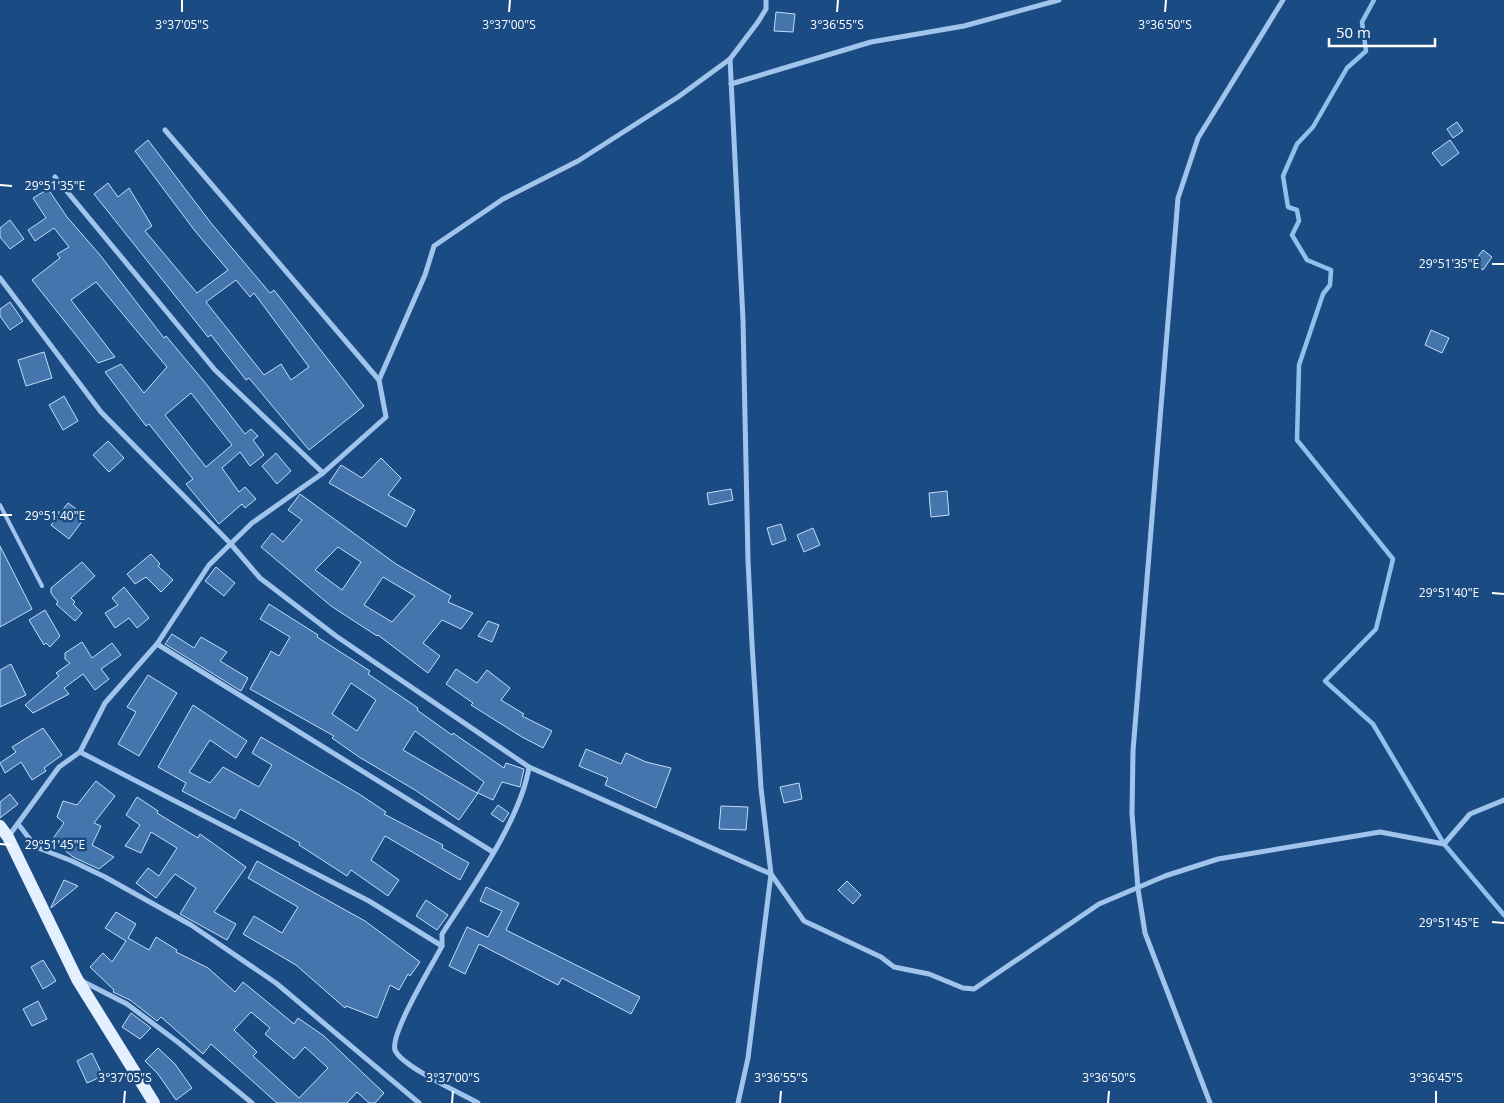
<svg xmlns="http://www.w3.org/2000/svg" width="1504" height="1103" viewBox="0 0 1504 1103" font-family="'Open Sans',sans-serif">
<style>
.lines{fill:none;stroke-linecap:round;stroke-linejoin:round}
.stream{stroke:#93bfed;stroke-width:4.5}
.building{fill:#4475ac;stroke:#c4ddf8;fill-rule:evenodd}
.service{stroke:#a0c4eb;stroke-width:4}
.minor{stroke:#a0c4eb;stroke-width:5}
.primary{stroke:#e4efff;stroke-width:12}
.ticks{fill:none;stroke:#fff;stroke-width:2}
.ticks-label{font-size:12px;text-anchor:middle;fill:#fff;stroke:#1b4b83;stroke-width:5;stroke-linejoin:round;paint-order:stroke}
</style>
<rect width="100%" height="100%" fill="#1b4b83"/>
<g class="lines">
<path class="stream" d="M 1374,0 L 1362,22 L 1366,51 L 1347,68 L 1313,127 L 1297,144 L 1283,176 L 1288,207 L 1297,210 L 1299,221 L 1292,235 L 1307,260 L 1331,270 L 1330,285 L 1323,294 L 1299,365 L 1297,440 L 1393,559 L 1376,629 L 1325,681 L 1373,724 L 1444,844 L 1504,915"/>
</g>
<g class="building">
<path d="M 776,12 L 795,14 L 793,32 L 774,31 Z"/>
<path d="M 1457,122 L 1463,131 L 1453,138 L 1447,129 Z"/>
<path d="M 148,140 L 211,223 L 270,293 L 274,290 L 364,406 L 309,450 L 249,378 L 246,380 L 211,335 L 208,337 L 94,194 L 108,183 L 118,197 L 129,188 L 152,226 L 145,231 L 197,293 L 228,270 L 195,231 L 135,151 ZM 236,280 L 250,297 L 254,293 L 309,367 L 291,380 L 281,364 L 264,375 L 206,302 Z"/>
<path d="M 1450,140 L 1459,153 L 1442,166 L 1432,153 Z"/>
<path d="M 48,189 L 67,217 L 100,255 L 164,338 L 166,336 L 207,385 L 245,434 L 251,429 L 258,436 L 253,440 L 264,455 L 250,466 L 240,452 L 222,468 L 239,492 L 245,487 L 256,499 L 245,508 L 242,504 L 219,524 L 186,484 L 193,479 L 149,424 L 146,426 L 105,372 L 121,364 L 144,393 L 167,367 L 96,282 L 71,300 L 115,357 L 98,363 L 32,280 L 60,258 L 57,254 L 69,247 L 54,228 L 35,241 L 28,230 L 46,218 L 33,198 ZM 191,393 L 232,445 L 206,467 L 165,415 Z"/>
<path d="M 10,220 L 24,239 L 10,249 L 0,237 L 0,228 Z"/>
<path d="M 1483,250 L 1492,257 L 1483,270 L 1473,263 Z"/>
<path d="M 10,302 L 23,321 L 10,330 L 0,316 L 0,309 Z"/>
<path d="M 1431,330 L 1449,338 L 1442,353 L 1425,345 Z"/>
<path d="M 44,352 L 52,378 L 26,386 L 18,360 Z"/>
<path d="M 64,396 L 78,421 L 63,430 L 49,405 Z"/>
<path d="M 108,441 L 124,458 L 109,472 L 93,455 Z"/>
<path d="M 276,453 L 291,471 L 277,484 L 262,466 Z"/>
<path d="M 381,458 L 401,478 L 388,495 L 415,510 L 406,527 L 329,483 L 341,465 L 362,478 Z"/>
<path d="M 731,489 L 733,500 L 709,505 L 707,493 Z"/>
<path d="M 947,491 L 949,515 L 931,517 L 929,493 Z"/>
<path d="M 300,494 L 396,564 L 451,596 L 448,602 L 473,613 L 461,629 L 442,620 L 423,643 L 440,656 L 428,673 L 378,635 L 377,636 L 331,606 L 261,547 L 272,533 L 283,542 L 302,520 L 288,510 ZM 338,547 L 361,562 L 342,590 L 315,570 ZM 383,577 L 415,596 L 392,622 L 364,605 Z"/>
<path d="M 68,503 L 86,516 L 69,539 L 51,525 Z"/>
<path d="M 781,524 L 786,540 L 772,545 L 767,528 Z"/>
<path d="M 813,528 L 820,545 L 804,552 L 797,535 Z"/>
<path d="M 0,546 L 32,609 L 0,627 Z"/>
<path d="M 151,554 L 160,564 L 158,566 L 173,580 L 161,592 L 146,577 L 135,584 L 127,574 Z"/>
<path d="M 82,562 L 95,576 L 71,598 L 75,602 L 73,604 L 82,613 L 75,621 L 56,604 L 58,602 L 51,593 L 51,588 Z"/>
<path d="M 216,567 L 235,583 L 224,596 L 205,581 Z"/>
<path d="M 124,587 L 149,618 L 137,628 L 129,618 L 115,628 L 105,613 L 118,605 L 112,598 Z"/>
<path d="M 269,604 L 318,635 L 317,637 L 370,671 L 368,674 L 418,708 L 417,710 L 452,735 L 453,733 L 504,768 L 506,763 L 524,769 L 520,787 L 502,782 L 493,800 L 478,793 L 459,820 L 415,790 L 359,757 L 332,738 L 334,736 L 250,689 L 271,651 L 279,656 L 290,637 L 260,619 ZM 351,683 L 376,700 L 357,731 L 332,714 ZM 415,731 L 484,782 L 477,793 L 403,750 Z"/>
<path d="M 45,610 L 60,636 L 50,647 L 46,643 L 44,645 L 29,620 Z"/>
<path d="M 488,621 L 499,625 L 492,642 L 478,636 Z"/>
<path d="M 172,634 L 194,648 L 201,637 L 227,652 L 220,661 L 248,678 L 241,691 L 165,644 Z"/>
<path d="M 82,642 L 92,658 L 112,643 L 121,655 L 101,669 L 109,679 L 95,690 L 83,674 L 64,688 L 69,694 L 33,713 L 25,705 L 59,676 L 56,673 L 70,663 L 65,659 L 65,653 Z"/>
<path d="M 11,664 L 26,695 L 0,707 L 0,670 Z"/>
<path d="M 456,669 L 477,683 L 487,670 L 510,688 L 501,700 L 524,714 L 522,716 L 552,731 L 543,748 L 522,737 L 471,705 L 473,703 L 446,684 Z"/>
<path d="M 148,675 L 177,693 L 139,756 L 118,744 L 136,712 L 127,707 Z"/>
<path d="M 193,705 L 247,741 L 236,758 L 210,740 L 189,772 L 210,783 L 223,767 L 259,787 L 272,765 L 252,753 L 261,737 L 359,794 L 386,812 L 384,814 L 443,845 L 442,848 L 469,863 L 460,880 L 385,836 L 371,860 L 399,880 L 388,896 L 351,870 L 347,876 L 299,845 L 300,843 L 240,809 L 235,819 L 182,791 L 186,783 L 158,767 Z"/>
<path d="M 43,728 L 62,755 L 44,768 L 46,771 L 32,780 L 21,762 L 5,773 L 0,763 L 16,752 L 12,747 Z"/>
<path d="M 586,749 L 621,764 L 626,753 L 646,762 L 671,768 L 656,808 L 605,785 L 608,778 L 579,766 Z"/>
<path d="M 96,781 L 115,796 L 94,823 L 101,826 L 92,845 L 114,857 L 99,869 L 73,857 L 52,840 L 64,823 L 57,817 L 63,801 L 77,805 Z"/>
<path d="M 799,783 L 802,799 L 784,803 L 780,787 Z"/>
<path d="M 10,794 L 18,804 L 0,818 L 0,802 Z"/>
<path d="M 137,797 L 158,811 L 157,813 L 198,838 L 200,834 L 246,867 L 214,912 L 236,924 L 227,940 L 180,914 L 196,888 L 175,874 L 156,898 L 136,883 L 148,868 L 159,876 L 177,848 L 151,832 L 141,853 L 125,846 L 140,825 L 126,815 Z"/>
<path d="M 498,805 L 509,813 L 503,822 L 491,814 Z"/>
<path d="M 721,806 L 748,807 L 746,830 L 719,829 Z"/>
<path d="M 257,861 L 365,921 L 420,962 L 410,976 L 408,974 L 399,990 L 390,985 L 377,1018 L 346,1006 L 345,1008 L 296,965 L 243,934 L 254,916 L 282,933 L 298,907 L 248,878 Z"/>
<path d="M 64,880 L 78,886 L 51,908 L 51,907 Z"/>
<path d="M 847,881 L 861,895 L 853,904 L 838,890 Z"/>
<path d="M 486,887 L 519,903 L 506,930 L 640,997 L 631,1014 L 562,978 L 558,985 L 479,944 L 465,974 L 449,966 L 467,927 L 488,937 L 502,911 L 480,901 Z"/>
<path d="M 426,900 L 448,915 L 437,930 L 416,916 Z"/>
<path d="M 116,912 L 136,924 L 128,938 L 149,950 L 156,937 L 177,950 L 176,952 L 208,968 L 235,992 L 243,982 L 294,1024 L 298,1018 L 324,1036 L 384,1093 L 375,1103 L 369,1103 L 357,1092 L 347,1103 L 277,1103 L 211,1044 L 203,1054 L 161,1017 L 157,1021 L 130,1000 L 113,992 L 114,990 L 90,967 L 103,953 L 112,962 L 126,941 L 105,928 ZM 251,1012 L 270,1028 L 265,1034 L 294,1059 L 305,1047 L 328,1068 L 299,1098 L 253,1056 L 257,1052 L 234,1030 Z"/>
<path d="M 43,960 L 56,981 L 43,989 L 31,967 Z"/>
<path d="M 38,1001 L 47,1019 L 32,1026 L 23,1009 Z"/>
<path d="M 131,1013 L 151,1028 L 140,1039 L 122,1027 Z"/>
<path d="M 158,1048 L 175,1064 L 192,1088 L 176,1100 L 158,1074 L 145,1061 Z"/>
<path d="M 92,1053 L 103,1076 L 87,1083 L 77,1061 Z"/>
</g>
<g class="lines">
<path class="service" d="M 0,505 L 42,586"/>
<g class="minor">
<path d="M 730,59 L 743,320 L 748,560 L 752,644 L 761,788 L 771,874 L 804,921 L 881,957 L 894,967 L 929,974 L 963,988 L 974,989 L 1099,904 L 1165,876 L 1218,859 L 1380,832 L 1444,844 L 1470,814 L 1504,800"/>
<path d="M 731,84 L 871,42 L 964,26 L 1059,0"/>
<path d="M 55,177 L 215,370 L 323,473"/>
<path d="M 0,278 L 101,412 L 230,543 L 260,578 L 336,636 L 529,767 C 521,819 471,889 442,934 L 442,946 C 433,964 390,1033 395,1050 C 401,1066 462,1094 478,1103"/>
<path d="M 379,380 L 425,275 L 434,246 L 503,199 L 578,161 L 678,97 L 730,59 L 758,22 L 766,9 L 766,0"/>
<path d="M 157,644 L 493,852"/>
<path d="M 80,752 L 369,901 L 442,946"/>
<path d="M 529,767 L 771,874 L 748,1058 L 738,1103"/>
<path d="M 18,824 L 36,847 L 72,861 L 105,877 L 191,925 L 276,983 L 419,1103"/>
<path d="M 8,837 L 59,767 L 80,752 L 105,703 L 157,644 L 209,565 L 252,523 L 323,473 L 386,417 L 379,380 L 165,130"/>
<path d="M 82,981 L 127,1004 L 179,1043 L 252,1103"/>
<path d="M 1210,1103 L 1145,933 L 1138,889 L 1132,814 L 1133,751 L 1178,198 L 1198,138 L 1283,0"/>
</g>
<path class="primary" d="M 0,826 L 8,837 L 77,979 L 154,1103"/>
</g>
<path class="ticks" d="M 182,12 L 182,0M 509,12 L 510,0M 837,12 L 838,0M 1165,12 L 1166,0M 0,185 L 12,186M 1492,264 L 1504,264M 0,515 L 12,515M 1492,593 L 1504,594M 0,844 L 12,845M 1492,922 L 1504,923M 124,1103 L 125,1091M 452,1103 L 453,1091M 780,1103 L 781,1091M 1108,1103 L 1109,1091M 1436,1103 L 1436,1091"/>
<g class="ticks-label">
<text x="182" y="29">3°37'05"S</text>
<text x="509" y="29">3°37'00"S</text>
<text x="837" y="29">3°36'55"S</text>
<text x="1165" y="29">3°36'50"S</text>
<text x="55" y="190">29°51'35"E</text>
<text x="1449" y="268">29°51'35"E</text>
<text x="55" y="520">29°51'40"E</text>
<text x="1449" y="597">29°51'40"E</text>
<text x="55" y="849">29°51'45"E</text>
<text x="1449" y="927">29°51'45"E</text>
<text x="125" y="1082">3°37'05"S</text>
<text x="453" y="1082">3°37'00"S</text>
<text x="781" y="1082">3°36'55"S</text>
<text x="1109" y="1082">3°36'50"S</text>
<text x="1436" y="1082">3°36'45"S</text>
</g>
<path d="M1329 38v8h106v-8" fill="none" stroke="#ffffff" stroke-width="2.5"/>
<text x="1336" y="38" font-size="15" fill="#ffffff" stroke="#1b4b83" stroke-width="4" paint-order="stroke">50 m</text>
</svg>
